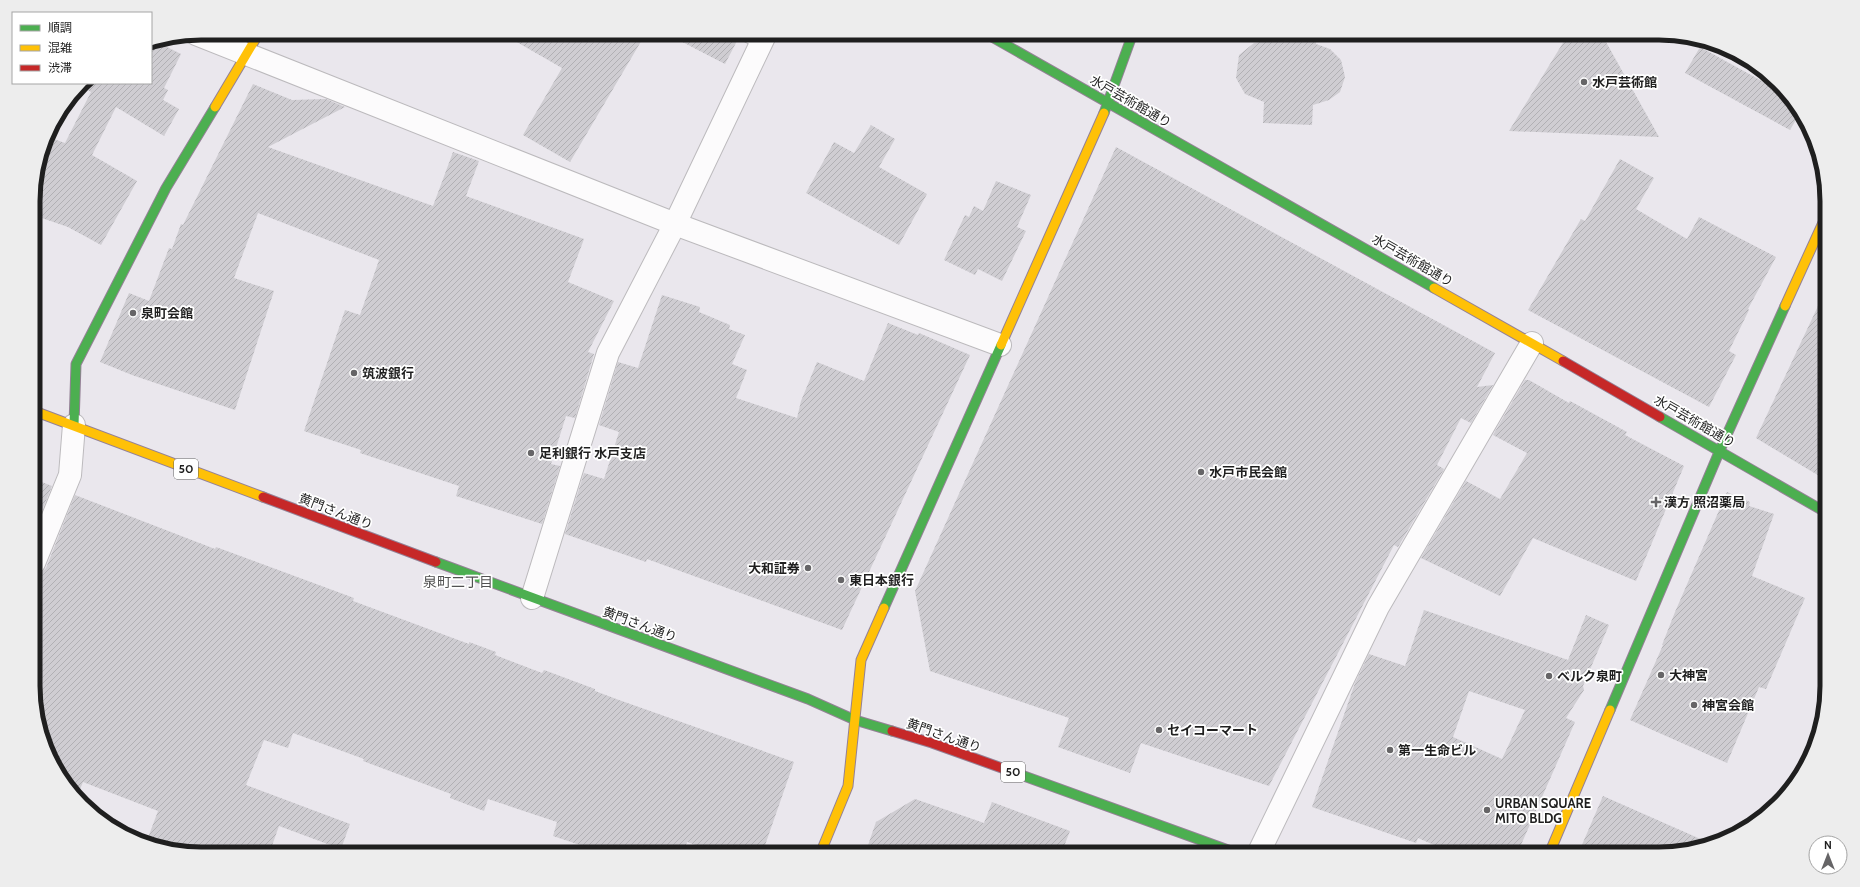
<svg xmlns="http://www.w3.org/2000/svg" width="1860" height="887" viewBox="0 0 1860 887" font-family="Cabin,'Noto Sans JP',sans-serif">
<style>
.building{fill:url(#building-hatch);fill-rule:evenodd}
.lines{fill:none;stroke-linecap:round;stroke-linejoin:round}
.lane-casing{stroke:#bcbabd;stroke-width:16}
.street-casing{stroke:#bcbabd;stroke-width:24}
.fast-casing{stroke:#948196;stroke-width:11}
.slow-casing{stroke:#948196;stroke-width:11}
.jam-casing{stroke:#948196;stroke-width:11}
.lane{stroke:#fcfbfc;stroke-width:14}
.street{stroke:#fcfbfc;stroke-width:22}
.fast{stroke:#4caf50;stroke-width:9}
.slow{stroke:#ffc107;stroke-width:9}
.jam{stroke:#c62828;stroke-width:9}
.poi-dot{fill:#666567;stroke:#fff;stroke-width:1.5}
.labels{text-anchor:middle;stroke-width:3.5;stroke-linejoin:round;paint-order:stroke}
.shield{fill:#fff;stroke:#626262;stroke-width:1}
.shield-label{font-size:12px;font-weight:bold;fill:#1f1f1f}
.poi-label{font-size:13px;font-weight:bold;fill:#1f1f1f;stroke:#fff;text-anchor:start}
.street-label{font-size:13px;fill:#1f1f1f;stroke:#fff}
.neighbourhood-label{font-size:14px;fill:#525252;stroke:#fff}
.rim{fill:none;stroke:#1f1f1f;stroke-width:5}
</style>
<defs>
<pattern id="building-hatch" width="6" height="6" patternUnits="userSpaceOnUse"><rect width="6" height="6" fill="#cfcdd2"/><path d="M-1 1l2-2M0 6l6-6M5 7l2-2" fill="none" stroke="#b1b0b4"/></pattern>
</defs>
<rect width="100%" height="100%" fill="#eae7ed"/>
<g class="building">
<path d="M 501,33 L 646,33 L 570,162 L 523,135 L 562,68 Z"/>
<path d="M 665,33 L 736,33 L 738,39 L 725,64 Z"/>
<path d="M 1267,33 L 1317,33 L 1316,44 L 1330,49 L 1341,60 L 1345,77 L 1340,92 L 1329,100 L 1313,105 L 1312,125 L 1263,123 L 1264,102 L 1245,94 L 1236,78 L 1239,55 L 1254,43 L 1267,41 Z"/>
<path d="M 1569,33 L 1601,33 L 1659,137 L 1509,131 Z"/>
<path d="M 157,42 L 181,54 L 164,88 L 168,90 L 163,100 L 179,109 L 164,136 L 116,107 L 92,155 L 137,181 L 101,245 L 68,227 L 33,215 L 33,190 L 48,137 L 65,143 L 91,92 L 81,86 L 84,83 L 151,83 L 151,43 Z"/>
<path d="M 1700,47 L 1789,96 L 1800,113 L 1790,130 L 1685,73 Z"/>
<path d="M 253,84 L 292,100 L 326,99 L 345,107 L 268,147 L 433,206 L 453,152 L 479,161 L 466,196 L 584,239 L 568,282 L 614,301 L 588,352 L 594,354 L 575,418 L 566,416 L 551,464 L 560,466 L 542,524 L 456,496 L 459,486 L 360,453 L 361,450 L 304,431 L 345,310 L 360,315 L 379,260 L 258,213 L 234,278 L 274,291 L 235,410 L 132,375 L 100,362 L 129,293 L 149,301 L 169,248 L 172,249 L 181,224 L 183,225 Z"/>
<path d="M 871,125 L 895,139 L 879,167 L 927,194 L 899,245 L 806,193 L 834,142 L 854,153 Z"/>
<path d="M 1116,147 L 1495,353 L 1477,387 L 1493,385 L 1471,423 L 1461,418 L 1437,465 L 1444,469 L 1398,547 L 1394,545 L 1269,786 L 1141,743 L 1130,773 L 1058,747 L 1069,718 L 930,671 L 915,591 Z"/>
<path d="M 1620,159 L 1654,178 L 1636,209 L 1687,239 L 1699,217 L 1776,257 L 1748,309 L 1749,310 L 1729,351 L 1736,355 L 1709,407 L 1528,310 L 1581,219 L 1585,221 Z"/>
<path d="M 996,181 L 1031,195 L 1017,227 L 1026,231 L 1002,281 L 978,269 L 975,275 L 944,260 L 965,215 L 969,217 L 974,206 L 983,211 Z"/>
<path d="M 1826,289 L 1826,480 L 1756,438 Z"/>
<path d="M 662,295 L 700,307 L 699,312 L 730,325 L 729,329 L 745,335 L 732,364 L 747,370 L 736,398 L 797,418 L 801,401 L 817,362 L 864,381 L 888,323 L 918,335 L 919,333 L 970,355 L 842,630 L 647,559 L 646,562 L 565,534 L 584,473 L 604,479 L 619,432 L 599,425 L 618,362 L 638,368 Z"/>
<path d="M 1525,380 L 1529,380 L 1569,403 L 1570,401 L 1627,432 L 1625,435 L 1684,466 L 1636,581 L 1533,538 L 1500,596 L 1421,558 L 1466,481 L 1500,499 L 1527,453 L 1493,435 Z"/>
<path d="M 34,479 L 52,486 L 34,530 Z"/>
<path d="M 1727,492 L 1750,502 L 1749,506 L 1774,514 L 1752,576 L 1805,598 L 1766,689 L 1759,687 L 1727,763 L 1630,720 L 1663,645 L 1662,645 L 1675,612 Z"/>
<path d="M 75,495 L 215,549 L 216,547 L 354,598 L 353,601 L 469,644 L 469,642 L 496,652 L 495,655 L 542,673 L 544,670 L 595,689 L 595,691 L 619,700 L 794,762 L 762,854 L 721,854 L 687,842 L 683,854 L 577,854 L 580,845 L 553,836 L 557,822 L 488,799 L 484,811 L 450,798 L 451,794 L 363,761 L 364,759 L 293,733 L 288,748 L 264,740 L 246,785 L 350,824 L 341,849 L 279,826 L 269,854 L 201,854 L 146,843 L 158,811 L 83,782 L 77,797 L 68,788 L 46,750 L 34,708 L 34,575 L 41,573 L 46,568 Z"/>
<path d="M 1424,610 L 1568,660 L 1586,615 L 1609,625 L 1583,686 L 1584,690 L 1566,718 L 1575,722 L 1517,854 L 1455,854 L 1418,838 L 1416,843 L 1312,807 L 1355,683 L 1369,654 L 1405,666 ZM 1469,691 L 1525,710 L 1502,759 L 1453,737 Z"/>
<path d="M 1603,796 L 1714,845 L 1669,854 L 1578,854 Z"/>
<path d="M 915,799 L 984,823 L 992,802 L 1070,831 L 1061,854 L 865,854 L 876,822 Z"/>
</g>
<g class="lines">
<g class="lane-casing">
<path id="lane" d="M 744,33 L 761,42"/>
</g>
<g class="street-casing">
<g id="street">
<path d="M 196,34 L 675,224 L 1000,345"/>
<path d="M 34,563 L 70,475 L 74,425"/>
<path d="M 532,598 L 608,353 L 675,224 L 766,33"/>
<path d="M 1258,854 L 1378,607 L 1532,343"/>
</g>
</g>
<g class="fast-casing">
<g id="fast">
<path d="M 985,33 L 1434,288"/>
<path d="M 1104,113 L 1133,33"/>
<path d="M 1660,417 L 1827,513"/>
<path d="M 74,425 L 76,364 L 166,188 L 215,107"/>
<path d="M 436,562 L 808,699 L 855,720 L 892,731"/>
<path d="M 884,608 L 1001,345"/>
<path d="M 1610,710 L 1720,450 L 1785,306"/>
<path d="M 1013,772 L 1239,854"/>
</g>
</g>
<g class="slow-casing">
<g id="slow">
<path d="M 215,107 L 259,33"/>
<path d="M 1434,288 L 1563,361"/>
<path d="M 1785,306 L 1826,216"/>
<path d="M 1001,345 L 1104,113"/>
<path d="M 34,411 L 263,497"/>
<path d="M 820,854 L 848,786 L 861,660 L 884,608"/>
<path d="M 1549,854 L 1610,710"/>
</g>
</g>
<g class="jam-casing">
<g id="jam">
<path d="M 1563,361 L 1660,417"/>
<path d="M 263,497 L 436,562"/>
<path d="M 892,731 L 932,743 L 1013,772"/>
</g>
</g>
<use href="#lane" class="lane"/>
<use href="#street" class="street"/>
<use href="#fast" class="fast"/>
<use href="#slow" class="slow"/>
<use href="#jam" class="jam"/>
</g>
<g class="poi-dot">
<circle cx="1584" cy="82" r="4"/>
<circle cx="133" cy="313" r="4"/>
<circle cx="354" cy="373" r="4"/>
<circle cx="531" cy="453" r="4"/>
<circle cx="1201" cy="472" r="4"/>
<path d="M1654 496h4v4h4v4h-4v4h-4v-4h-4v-4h4z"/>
<circle cx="808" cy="568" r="4"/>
<circle cx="841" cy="580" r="4"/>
<circle cx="1661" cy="675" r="4"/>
<circle cx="1549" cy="676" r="4"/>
<circle cx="1694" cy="705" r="4"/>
<circle cx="1159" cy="730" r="4"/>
<circle cx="1390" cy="750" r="4"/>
<circle cx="1487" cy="810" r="4"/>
</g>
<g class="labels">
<g class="shield">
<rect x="174" y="459" width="24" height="20" rx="3"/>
<rect x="1001" y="762" width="24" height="20" rx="3"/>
</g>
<g class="shield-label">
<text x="186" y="473">50</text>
<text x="1013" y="776">50</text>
</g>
<g class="poi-label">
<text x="1592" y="87">水戸芸術館</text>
<text x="141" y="318">泉町会館</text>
<text x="362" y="378">筑波銀行</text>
<text x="539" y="458">足利銀行 水戸支店</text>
<text x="1209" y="477">水戸市民会館</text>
<text x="1664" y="507">漢方 照沼薬局</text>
<text x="800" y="573" text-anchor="end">大和証券</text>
<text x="849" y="585">東日本銀行</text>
<text x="1669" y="680">大神宮</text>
<text x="1557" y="681">ベルク泉町</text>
<text x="1702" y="710">神宮会館</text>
<text x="1167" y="735">セイコーマート</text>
<text x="1398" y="755">第一生命ビル</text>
<text x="1495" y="808">URBAN SQUARE<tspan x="1495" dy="15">MITO BLDG</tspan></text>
</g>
<g class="street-label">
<text transform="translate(1131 101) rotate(30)" y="5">水戸芸術館通り</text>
<text transform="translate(1413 260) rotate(30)" y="5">水戸芸術館通り</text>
<text transform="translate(1695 421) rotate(30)" y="5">水戸芸術館通り</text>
<text transform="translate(336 511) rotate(21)" y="5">黄門さん通り</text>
<text transform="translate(640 624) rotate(20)" y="5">黄門さん通り</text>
<text transform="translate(944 735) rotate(19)" y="5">黄門さん通り</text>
</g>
<g class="neighbourhood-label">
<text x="458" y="587">泉町二丁目</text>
</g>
</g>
<path d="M0 0H1860V887H0ZM201 40H1659A161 161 0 0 1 1820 201V686A161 161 0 0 1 1659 847H201A161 161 0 0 1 40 686V201A161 161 0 0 1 201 40Z" fill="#ededed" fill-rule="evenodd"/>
<path class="rim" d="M201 40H1659A161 161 0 0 1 1820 201V686A161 161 0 0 1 1659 847H201A161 161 0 0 1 40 686V201A161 161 0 0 1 201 40Z"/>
<rect x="12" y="12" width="140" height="72" fill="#ffffff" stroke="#a5a5a5"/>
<rect x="20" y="25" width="20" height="6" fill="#4caf50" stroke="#a5a5a5"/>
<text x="48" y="32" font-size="12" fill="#1f1f1f">順調</text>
<rect x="20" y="45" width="20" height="6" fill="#ffc107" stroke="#a5a5a5"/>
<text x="48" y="52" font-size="12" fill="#1f1f1f">混雑</text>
<rect x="20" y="65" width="20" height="6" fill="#c62828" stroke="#a5a5a5"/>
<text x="48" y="72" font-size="12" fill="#1f1f1f">渋滞</text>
<g transform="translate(1828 855)"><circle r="19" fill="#ffffff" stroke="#a5a5a5"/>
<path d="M0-3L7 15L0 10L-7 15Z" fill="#666567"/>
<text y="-6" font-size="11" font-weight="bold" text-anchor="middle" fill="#1f1f1f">N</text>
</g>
</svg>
